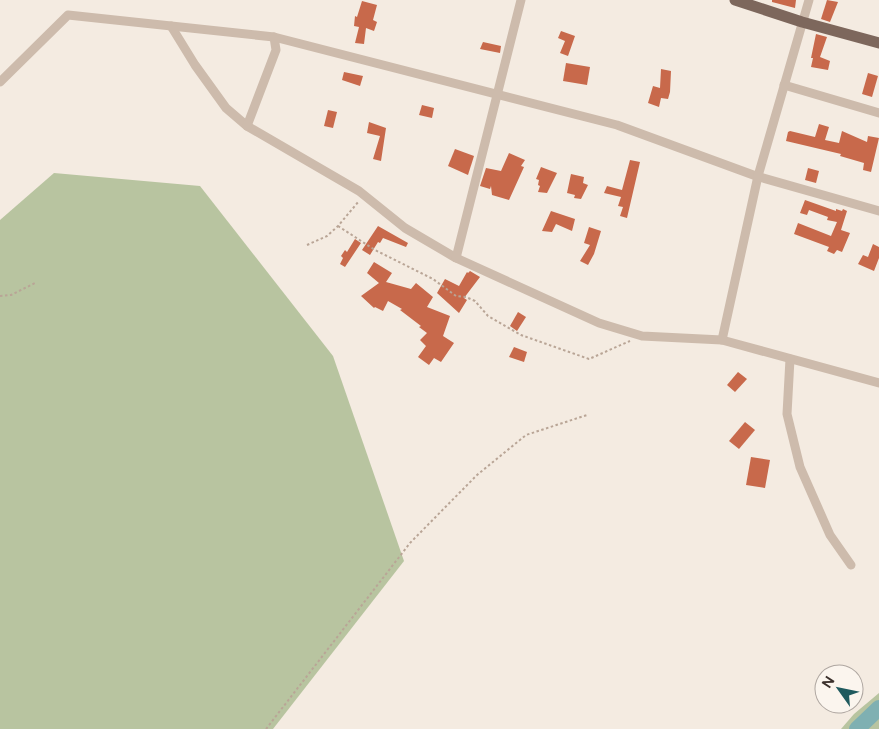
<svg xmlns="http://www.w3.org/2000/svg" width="879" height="729" viewBox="0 0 879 729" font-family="Figtree,sans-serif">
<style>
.green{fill:#b8c4a0}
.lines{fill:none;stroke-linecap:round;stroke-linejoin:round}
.river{stroke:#7fb0b2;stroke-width:16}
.building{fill:#c8694b}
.path{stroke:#b9a596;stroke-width:2;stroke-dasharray:2.5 2.5;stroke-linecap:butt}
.minor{stroke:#cdbbac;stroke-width:9}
.major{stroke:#7d675c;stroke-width:11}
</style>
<rect width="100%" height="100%" fill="#f4ebe1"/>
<g class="green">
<path d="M 54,173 L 200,186 L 333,356 L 404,561 L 273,729 L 0,729 L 0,220 Z"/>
<path d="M 879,693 L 879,729 L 841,729 L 854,714 Z"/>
</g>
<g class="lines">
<path class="river" d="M 857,729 L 879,708"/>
</g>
<g class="building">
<path d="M 772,0 L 796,0 L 795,8 L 772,2 Z"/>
<path d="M 827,0 L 838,2 L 830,22 L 821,19 Z"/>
<path d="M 362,1 L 377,5 L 373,20 L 377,22 L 374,31 L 366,28 L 364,44 L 355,43 L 359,27 L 354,26 L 355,16 L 357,17 Z"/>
<path d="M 561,31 L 575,36 L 568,56 L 560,53 L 565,41 L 558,38 Z"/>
<path d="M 816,34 L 827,37 L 820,57 L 830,61 L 828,70 L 811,67 L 813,58 L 811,58 Z"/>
<path d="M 483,42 L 501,46 L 500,53 L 480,49 Z"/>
<path d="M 566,63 L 590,67 L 587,85 L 563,81 Z"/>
<path d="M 661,69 L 671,71 L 670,92 L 668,99 L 661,98 L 659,107 L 648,103 L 653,86 L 660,88 Z"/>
<path d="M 344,72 L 363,76 L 360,86 L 342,80 Z"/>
<path d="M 868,73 L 878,76 L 872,97 L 862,94 Z"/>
<path d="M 422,105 L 434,108 L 432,118 L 419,115 Z"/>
<path d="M 328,110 L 337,112 L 333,128 L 324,126 Z"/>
<path d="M 369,122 L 386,128 L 381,161 L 373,159 L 380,136 L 367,133 Z"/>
<path d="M 819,124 L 829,127 L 825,140 L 839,143 L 842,131 L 867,142 L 868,136 L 879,138 L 871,172 L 863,170 L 864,163 L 840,156 L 841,154 L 786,141 L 788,132 L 790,131 L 815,137 Z"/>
<path d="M 455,149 L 474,156 L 468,175 L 448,166 Z"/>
<path d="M 509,153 L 525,160 L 521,166 L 524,167 L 509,200 L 492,195 L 491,186 L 490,189 L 480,186 L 486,168 L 501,171 Z"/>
<path d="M 630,160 L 640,162 L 627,218 L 620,216 L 623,207 L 618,206 L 621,197 L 604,193 L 607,186 L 622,190 Z"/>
<path d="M 541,167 L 557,173 L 547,193 L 538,192 L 540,186 L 538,185 L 539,180 L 536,179 Z"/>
<path d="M 808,168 L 819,171 L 816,183 L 805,180 Z"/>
<path d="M 571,174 L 584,177 L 583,183 L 588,185 L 581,199 L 574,198 L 575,195 L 567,193 Z"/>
<path d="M 805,200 L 836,211 L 836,209 L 842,211 L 843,209 L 847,211 L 841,230 L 850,233 L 842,252 L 837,250 L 834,254 L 827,251 L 829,247 L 794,234 L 798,223 L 831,236 L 837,222 L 827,220 L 828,217 L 809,210 L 807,215 L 800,213 Z"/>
<path d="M 551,211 L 575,219 L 572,231 L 556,224 L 552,232 L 542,231 Z"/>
<path d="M 378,226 L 408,243 L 406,247 L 383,238 L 380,243 L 378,242 L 370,255 L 362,250 Z"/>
<path d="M 589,227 L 601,231 L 594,254 L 588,265 L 580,261 L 590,245 L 584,243 Z"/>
<path d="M 355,239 L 361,243 L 345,267 L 340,264 L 343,258 L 341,256 L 345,250 L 347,252 Z"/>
<path d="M 873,244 L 879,247 L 879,258 L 874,271 L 858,264 L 863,255 L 868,257 Z"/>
<path d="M 374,262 L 392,273 L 386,282 L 411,289 L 416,283 L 433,297 L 427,307 L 450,316 L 443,336 L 454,343 L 441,362 L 434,358 L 429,365 L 418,357 L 426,346 L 420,340 L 427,333 L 419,327 L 421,326 L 400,310 L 402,309 L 388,301 L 383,311 L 375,307 L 374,308 L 361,296 L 379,283 L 367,273 Z"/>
<path d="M 470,271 L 480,277 L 464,298 L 467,300 L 459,313 L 437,293 L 445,279 L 459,286 L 467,272 L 468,273 Z"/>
<path d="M 518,312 L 526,317 L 517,331 L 510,326 Z"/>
<path d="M 514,347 L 527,352 L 524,362 L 509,357 Z"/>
<path d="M 738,372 L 747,379 L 735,392 L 727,385 Z"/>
<path d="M 745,422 L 755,430 L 739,449 L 729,441 Z"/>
<path d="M 751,457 L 770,460 L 765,488 L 746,485 Z"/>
</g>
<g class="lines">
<g class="path">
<path d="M 338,226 L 375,250 L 433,279 L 456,296 L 466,297 L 475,301 L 488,316 L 521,335 L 589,359 L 630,341"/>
<path d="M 307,245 L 327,236 L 338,226 L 359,201"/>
<path d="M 0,296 L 11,295 L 35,283"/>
<path d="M 266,729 L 410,543 L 477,475 L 526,435 L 587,415"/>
</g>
<g class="minor">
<path d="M 171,26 L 195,65 L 226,108 L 247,126 L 359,191 L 405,228 L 456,258 L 599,323 L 642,336 L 722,340 L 879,383"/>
<path d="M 0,82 L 68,15 L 274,37 L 617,125 L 756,176 L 879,211"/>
<path d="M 784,85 L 879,113"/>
<path d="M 247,126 L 276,50 L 274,37"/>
<path d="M 456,258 L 521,0"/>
<path d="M 722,340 L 758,176 L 809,0"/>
<path d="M 790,359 L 787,414 L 800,467 L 830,535 L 851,565"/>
</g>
<path class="major" d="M 735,0 L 802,22 L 879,43"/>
</g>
<g transform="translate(839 689) rotate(303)"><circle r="24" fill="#fbf5ee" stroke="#aea6a0"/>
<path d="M0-4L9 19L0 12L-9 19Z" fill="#1f5a5e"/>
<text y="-8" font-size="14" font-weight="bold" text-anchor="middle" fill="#3b302b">N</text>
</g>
</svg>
